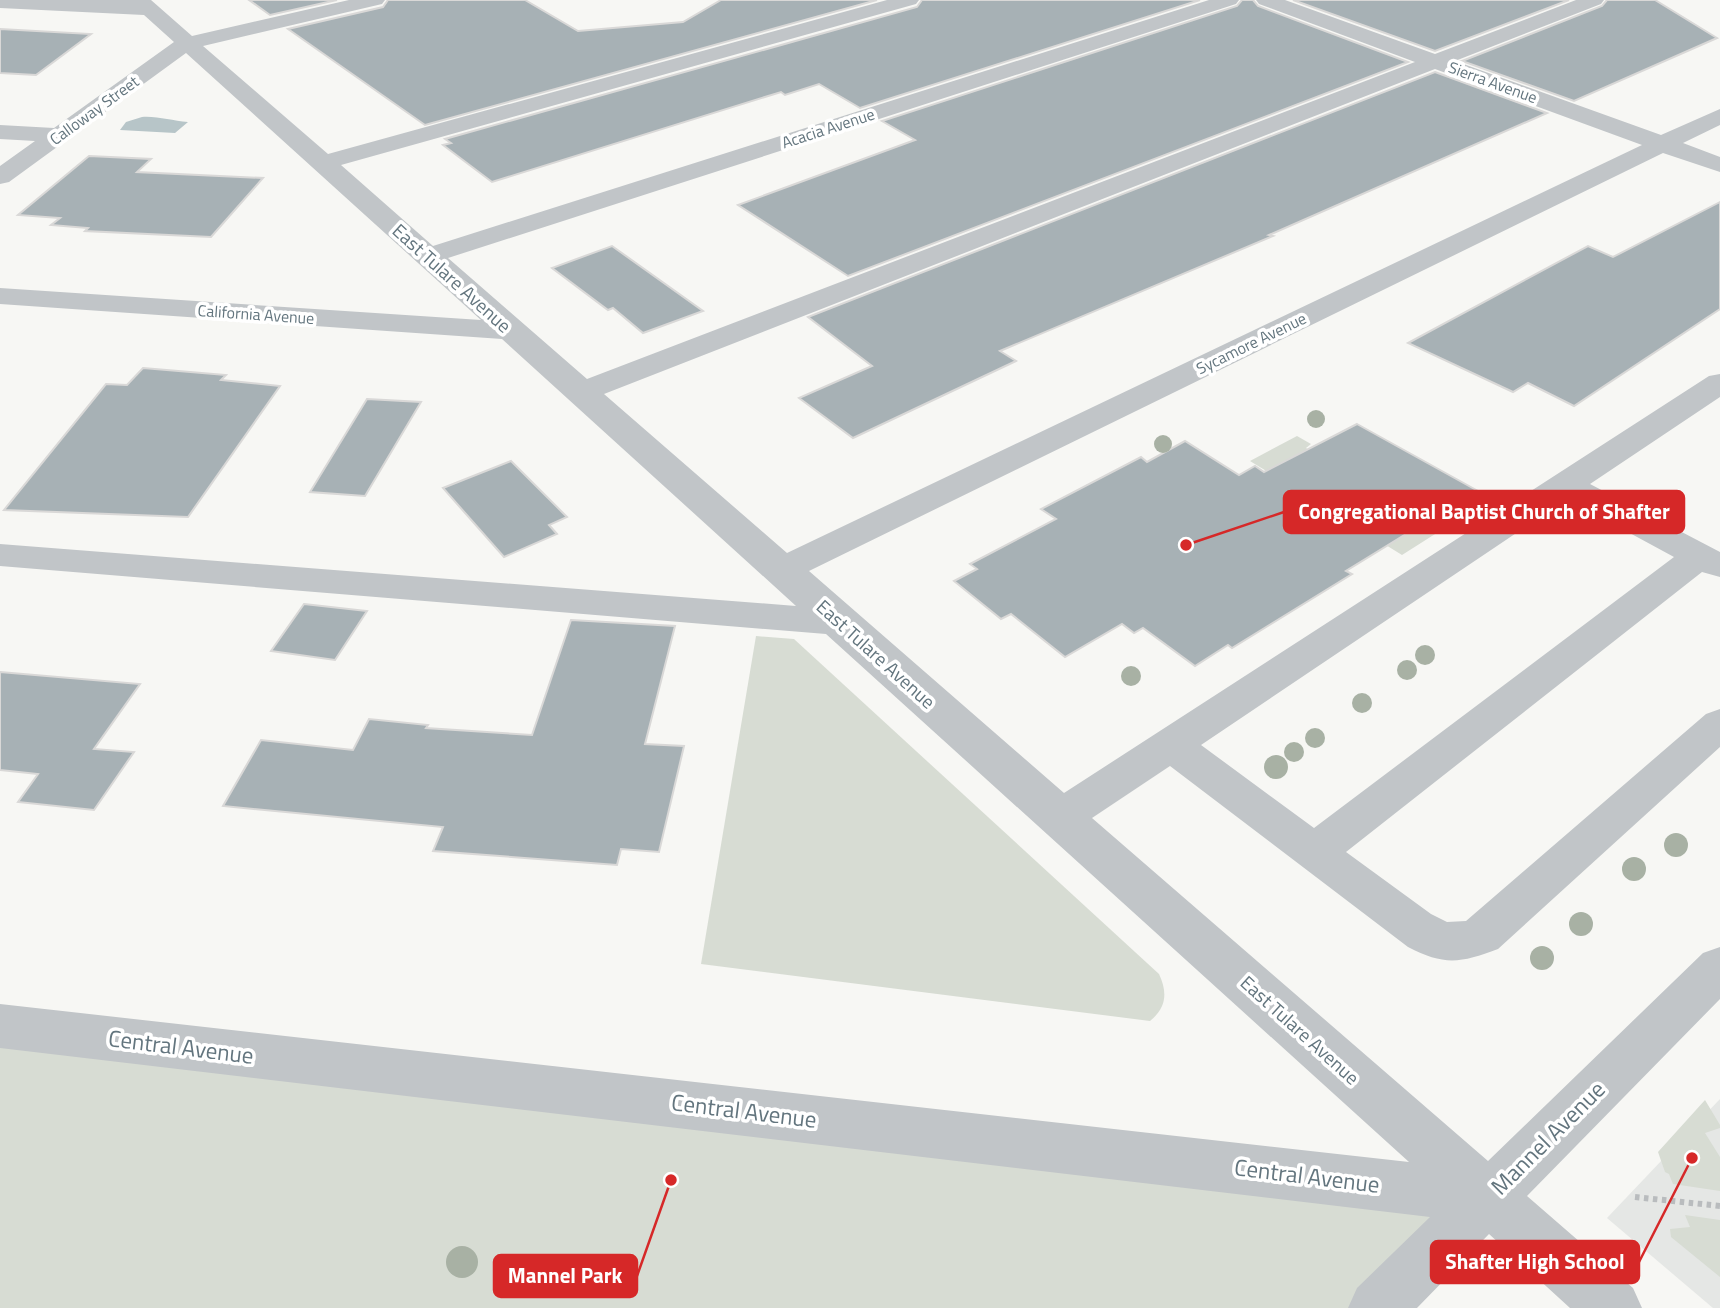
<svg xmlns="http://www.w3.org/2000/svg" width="1720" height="1308" viewBox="0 0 1720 1308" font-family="'Titillium Web',sans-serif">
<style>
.built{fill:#e5e7e5}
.green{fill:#d7dcd3}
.water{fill:#b7c5c8}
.building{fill:#a7b1b5;stroke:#d9d8d7;stroke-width:2}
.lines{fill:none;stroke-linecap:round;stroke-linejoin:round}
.path{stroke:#b9bcbe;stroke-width:6;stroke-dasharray:4.5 4.5;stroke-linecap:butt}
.minor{fill:#c1c5c8;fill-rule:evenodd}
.tree{fill:#a8b1a4}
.labels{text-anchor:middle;stroke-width:7;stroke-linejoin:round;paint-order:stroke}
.far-street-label{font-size:16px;fill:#63757e;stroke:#fff}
.street-label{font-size:19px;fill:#63757e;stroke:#fff}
.near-street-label{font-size:23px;fill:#63757e;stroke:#fff}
.leader{fill:none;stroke:#d62828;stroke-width:2.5}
.callout-dot{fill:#d62828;stroke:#fff;stroke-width:2.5}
.callout{fill:#d62828;stroke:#d62828;stroke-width:2.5}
.callout-label{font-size:21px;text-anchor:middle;font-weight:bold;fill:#fff}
</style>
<rect width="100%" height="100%" fill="#f7f7f4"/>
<path class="built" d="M 1720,1099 L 1720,1308 L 1713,1308 L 1607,1218 Z"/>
<g class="green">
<path d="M 1297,436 L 1311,444 L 1306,448 L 1443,529 L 1402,555 L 1250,461 Z"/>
<path d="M 756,636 L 794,639 L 1159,974 C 1168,993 1166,1008 1150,1021 L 701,964 Z"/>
<path d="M 0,1026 L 1488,1197 L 1377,1308 L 0,1308 Z"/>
<path d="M 1705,1100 L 1720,1125 L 1720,1128 L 1705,1133 L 1720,1157 L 1720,1191 L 1673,1184 L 1669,1174 L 1665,1172 L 1658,1152 Z"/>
<path d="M 1685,1215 L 1720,1220 L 1720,1277 L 1671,1237 L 1670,1229 L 1690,1227 Z"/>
</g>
<path class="water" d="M 142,117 C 158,116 172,121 188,122 L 175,133 L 120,130 L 126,122 Z"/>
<g class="building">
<path d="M 249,0 L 337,0 L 270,15 Z"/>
<path d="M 388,0 L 525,0 L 578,31 L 683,22 L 721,0 L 877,0 L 425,125 L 288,29 L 383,7 Z"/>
<path d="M 922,0 L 1200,0 L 860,108 L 819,84 L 785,95 L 781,92 L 492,182 L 443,145 L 451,143 L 445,139 L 917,7 Z"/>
<path d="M 1242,0 L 1253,0 L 1258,6 L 1408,62 L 848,276 L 738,205 L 915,140 L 882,121 L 1237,6 Z"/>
<path d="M 1293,0 L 1569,0 L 1435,51 Z"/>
<path d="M 1607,0 L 1655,0 L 1717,38 L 1574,101 L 1462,61 L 1602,6 Z"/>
<path d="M 0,29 L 91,34 L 36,75 L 0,73 Z"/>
<path d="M 1435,72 L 1547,113 L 1269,235 L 1273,236 L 1000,351 L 1016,361 L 853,438 L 799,398 L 872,366 L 808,317 Z"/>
<path d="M 89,156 L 151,159 L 137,172 L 263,178 L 211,237 L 85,231 L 88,228 L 51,225 L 60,218 L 18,215 Z"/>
<path d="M 1720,202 L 1720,309 L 1574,406 L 1528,383 L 1513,392 L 1408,343 L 1588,246 L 1613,257 Z"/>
<path d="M 612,246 L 703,311 L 643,333 L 613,308 L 608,310 L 552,268 Z"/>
<path d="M 143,368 L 226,375 L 221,380 L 280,386 L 188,517 L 4,510 L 106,384 L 127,385 Z"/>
<path d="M 367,399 L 421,402 L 365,496 L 310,492 Z"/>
<path d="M 1357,424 L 1496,501 L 1449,531 L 1429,520 L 1346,571 L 1352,574 L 1232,648 L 1228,645 L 1195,666 L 1143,628 L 1134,633 L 1122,624 L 1065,657 L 1011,614 L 1001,619 L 954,581 L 977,569 L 970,564 L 1056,519 L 1041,509 L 1141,457 L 1147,462 L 1185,441 L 1239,475 L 1255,466 L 1264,472 Z"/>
<path d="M 511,461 L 567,517 L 549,525 L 557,534 L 504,557 L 443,488 Z"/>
<path d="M 304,604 L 367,611 L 335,660 L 271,651 Z"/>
<path d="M 571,620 L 675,626 L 645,744 L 684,746 L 659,852 L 621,849 L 617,865 L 433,851 L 443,827 L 223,806 L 261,740 L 353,750 L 369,719 L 428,725 L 426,728 L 532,735 Z"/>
<path d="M 0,672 L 140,684 L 94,749 L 134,752 L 94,810 L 18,802 L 38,774 L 0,770 Z"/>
</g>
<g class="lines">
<path class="path" d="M 1635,1197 L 1720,1206"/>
<path class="minor" d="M 0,0 L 151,0 L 192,36 L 349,0 L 385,0 L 382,4 L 203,46 L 328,154 L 887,0 L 919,0 L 916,4 L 341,165 L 433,246 L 1209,0 L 1239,0 L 1236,4 L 448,258 L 587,379 L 1415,62 L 1259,4 L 1256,0 L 1285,0 L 1435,54 L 1576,0 L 1604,0 L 1601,4 L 1455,61 L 1661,135 L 1720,109 L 1720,125 L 1683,143 L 1720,157 L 1720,172 L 1663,153 L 809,571 L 1064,793 L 1709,376 L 1720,374 L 1720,397 L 1590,484 L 1720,552 L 1720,577 L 1702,572 L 1346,852 L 1431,914 L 1447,922 L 1466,921 L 1706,714 L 1720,709 L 1720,747 L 1498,949 C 1461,963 1444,966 1408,947 L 1170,766 L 1092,818 L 1488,1161 L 1703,953 L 1720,947 L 1720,999 L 1527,1196 L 1633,1288 L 1642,1308 L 1570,1308 L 1489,1234 L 1417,1308 L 1348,1308 L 1357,1288 L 1430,1217 L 0,1048 L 0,1004 L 1409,1162 L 826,634 L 0,566 L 0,544 L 796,606 L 502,339 L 0,304 L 0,288 L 481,320 L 186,53 L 9,182 L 0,184 L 0,166 L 35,141 L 0,139 L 0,125 L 54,128 L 174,42 L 144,15 L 0,8 ZM 1435,69 L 1642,145 L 787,553 L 604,394 ZM 1567,499 L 1674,557 L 1314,828 L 1201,745 Z"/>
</g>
<g class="tree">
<circle cx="1316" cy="419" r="9"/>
<circle cx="1163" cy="444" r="9"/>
<circle cx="1425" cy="655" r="10"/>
<circle cx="1407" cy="670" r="10"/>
<circle cx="1131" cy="676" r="10"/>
<circle cx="1362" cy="703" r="10"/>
<circle cx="1315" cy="738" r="10"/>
<circle cx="1294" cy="752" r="10"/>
<circle cx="1276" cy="767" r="12"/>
<circle cx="1676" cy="845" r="12"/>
<circle cx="1634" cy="869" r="12"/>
<circle cx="1581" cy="924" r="12"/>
<circle cx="1542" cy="958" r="12"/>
<circle cx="462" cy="1262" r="16"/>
</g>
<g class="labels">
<g class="far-street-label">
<text transform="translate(1493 82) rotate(20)" y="6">Sierra Avenue</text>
<text transform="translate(94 110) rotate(-36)" y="6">Calloway Street</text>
<text transform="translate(828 128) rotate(-18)" y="6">Acacia Avenue</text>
<text transform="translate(256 314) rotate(4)" y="6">California Avenue</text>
<text transform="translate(1251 343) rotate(-26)" y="6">Sycamore Avenue</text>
</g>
<g class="street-label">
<text transform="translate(452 278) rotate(42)" y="7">East Tulare Avenue</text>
<text transform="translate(876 654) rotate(42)" y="7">East Tulare Avenue</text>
<text transform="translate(1300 1030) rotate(42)" y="7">East Tulare Avenue</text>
</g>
<g class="near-street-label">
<text transform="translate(181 1047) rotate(7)" y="8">Central Avenue</text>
<text transform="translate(744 1111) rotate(7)" y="8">Central Avenue</text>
<text transform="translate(1548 1138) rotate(-45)" y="8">Mannel Avenue</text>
<text transform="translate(1307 1176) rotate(7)" y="8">Central Avenue</text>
</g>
</g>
<path class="leader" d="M1186 545L1284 512M1692 1158L1639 1262M671 1180L637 1276"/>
<g class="callout-dot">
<circle cx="1186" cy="545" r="7"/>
<circle cx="1692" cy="1158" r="7"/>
<circle cx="671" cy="1180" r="7"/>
</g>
<g class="callout">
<rect x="1284" y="491" width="400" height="42" rx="7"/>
<rect x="1431" y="1241" width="208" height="42" rx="7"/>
<rect x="494" y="1255" width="143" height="42" rx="7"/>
</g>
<g class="callout-label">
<text x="1484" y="519">Congregational Baptist Church of Shafter</text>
<text x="1535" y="1269">Shafter High School</text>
<text x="565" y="1283">Mannel Park</text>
</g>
</svg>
